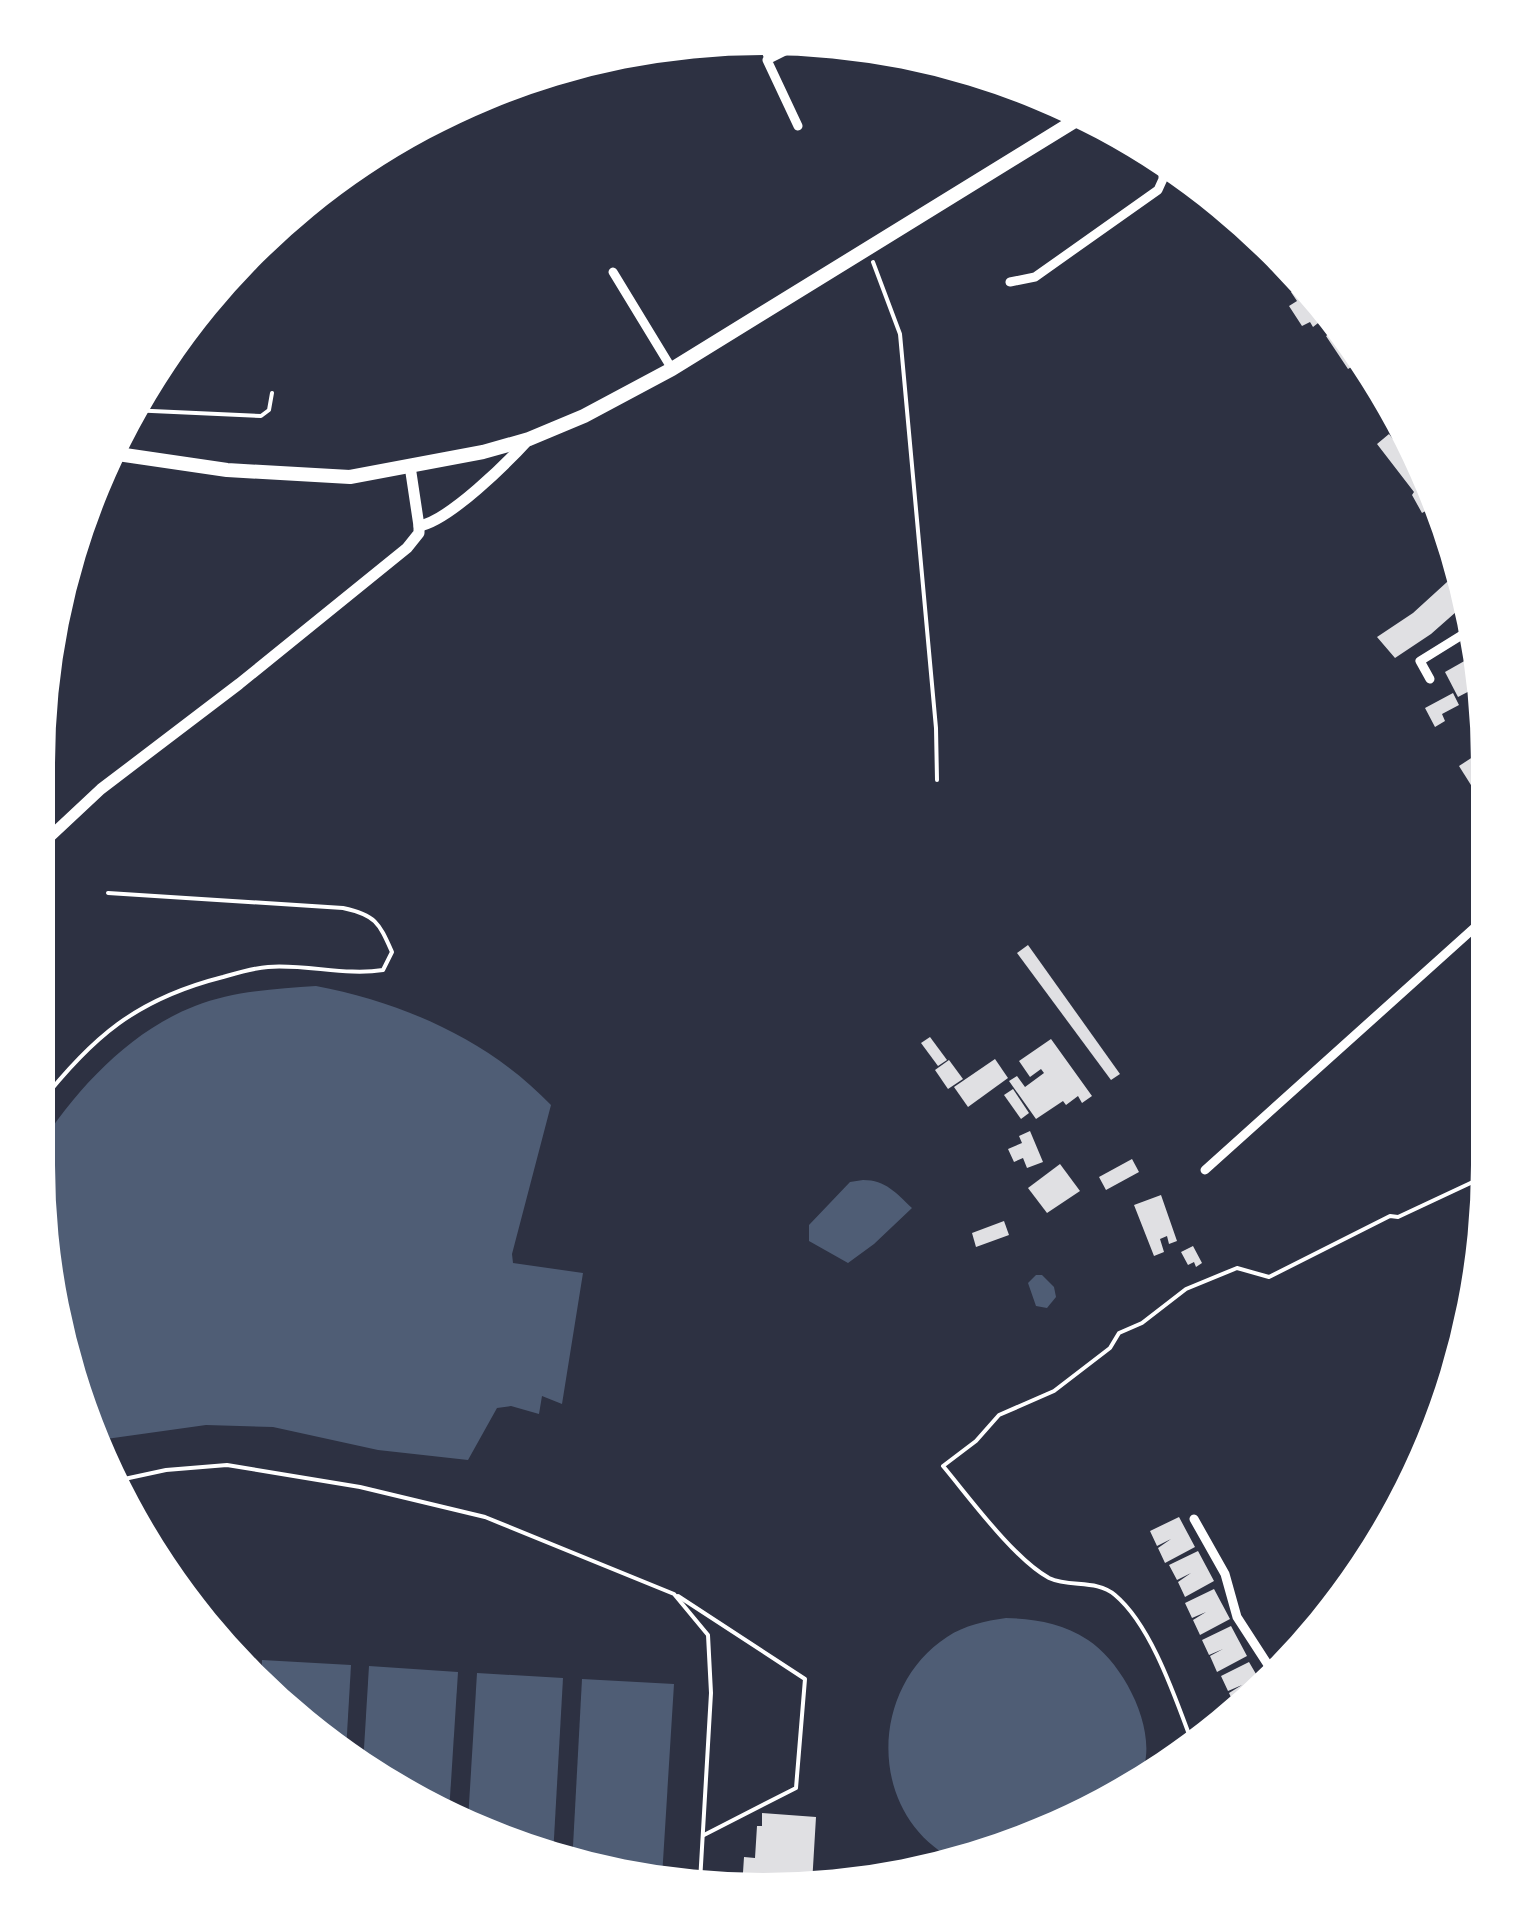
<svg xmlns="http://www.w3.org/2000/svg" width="1526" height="1928" viewBox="0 0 1526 1928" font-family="Rubik,sans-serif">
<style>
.water{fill:#4f5d75}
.building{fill:#e0e0e3}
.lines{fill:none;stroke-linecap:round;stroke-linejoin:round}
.path{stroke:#fff;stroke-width:4}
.service{stroke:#fff;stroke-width:4}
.minor{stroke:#fff;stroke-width:9}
.tertiary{stroke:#fff;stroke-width:11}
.primary{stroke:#fff;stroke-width:14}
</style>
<rect width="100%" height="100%" fill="#2d3142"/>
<g class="water">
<path d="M 316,986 C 402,1002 489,1040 551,1105 L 512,1254 L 513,1263 L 583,1273 L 562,1404 L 542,1396 L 539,1414 L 511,1406 L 497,1408 L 468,1460 L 378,1450 L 273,1427 L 206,1425 L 99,1440 L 62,1352 L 38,1148 C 76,1090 128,1032 195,1006 C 233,991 275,989 316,986 Z"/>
<path d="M 863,1180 C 886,1180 896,1193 912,1208 L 874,1244 L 848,1263 L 809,1241 L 809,1225 L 850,1182 Z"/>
<path d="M 1036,1275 L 1042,1275 L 1054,1287 L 1056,1297 L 1047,1308 L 1036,1306 L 1028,1283 Z"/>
<path d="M 1006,1618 C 1036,1619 1062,1623 1088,1640 C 1129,1666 1174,1759 1125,1794 L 959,1862 C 868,1820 866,1690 947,1637 C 965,1625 985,1621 1006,1618 Z"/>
<path d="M 262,1660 L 351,1665 L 346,1751 L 261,1686 Z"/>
<path d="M 369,1666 L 458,1672 L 449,1813 L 400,1793 L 363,1765 Z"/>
<path d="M 477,1673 L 563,1678 L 553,1856 L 468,1821 Z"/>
<path d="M 582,1679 L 674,1684 L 662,1877 L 572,1865 Z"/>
</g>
<g class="building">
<path d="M 1306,283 L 1327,316 L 1313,327 L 1310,322 L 1302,326 L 1289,306 L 1297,301 L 1291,292 Z"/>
<path d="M 1339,327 L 1392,401 L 1398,415 L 1388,421 L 1353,366 L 1348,369 L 1326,336 Z"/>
<path d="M 1389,434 L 1430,486 L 1438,504 L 1422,513 L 1412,495 L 1414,492 L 1377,444 Z"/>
<path d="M 1449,527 L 1453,544 L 1446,550 L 1437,533 Z"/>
<path d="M 1458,572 L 1465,604 L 1431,634 L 1395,658 L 1377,637 L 1413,613 Z"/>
<path d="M 1475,655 L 1481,685 L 1458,697 L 1445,672 Z"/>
<path d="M 1453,693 L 1459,705 L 1442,714 L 1445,721 L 1435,727 L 1425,708 Z"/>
<path d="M 1482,751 L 1486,757 L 1485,798 L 1481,801 L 1459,766 Z"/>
<path d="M 1028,945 L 1120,1074 L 1111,1080 L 1017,953 Z"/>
<path d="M 930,1037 L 947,1060 L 938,1066 L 921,1043 Z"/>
<path d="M 1051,1039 L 1092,1096 L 1082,1103 L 1078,1096 L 1066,1105 L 1063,1101 L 1036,1119 L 1009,1081 L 1017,1076 L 1025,1087 L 1044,1073 L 1041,1069 L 1030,1077 L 1019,1061 Z"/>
<path d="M 995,1059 L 1008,1078 L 968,1107 L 954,1087 Z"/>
<path d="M 949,1060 L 963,1079 L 948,1089 L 935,1070 Z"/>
<path d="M 1013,1089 L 1029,1113 L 1021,1119 L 1004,1095 Z"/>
<path d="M 1030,1131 L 1043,1162 L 1027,1168 L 1023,1158 L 1014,1162 L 1008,1149 L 1022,1143 L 1019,1136 Z"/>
<path d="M 1132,1159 L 1139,1172 L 1106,1190 L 1099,1177 Z"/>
<path d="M 1060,1164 L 1080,1191 L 1047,1213 L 1028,1188 Z"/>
<path d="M 1161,1195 L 1177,1241 L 1169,1244 L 1167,1236 L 1160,1239 L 1164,1252 L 1154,1256 L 1134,1205 Z"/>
<path d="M 1004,1221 L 1009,1235 L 976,1247 L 972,1233 Z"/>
<path d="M 1193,1246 L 1202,1263 L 1196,1267 L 1194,1262 L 1188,1265 L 1181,1252 Z"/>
<path d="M 1179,1517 L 1195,1547 L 1165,1563 L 1158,1548 L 1171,1539 L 1157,1546 L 1150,1531 Z"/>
<path d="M 1198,1551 L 1214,1581 L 1185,1597 L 1178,1582 L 1191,1573 L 1177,1580 L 1169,1565 Z"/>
<path d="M 1214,1589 L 1230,1619 L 1200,1635 L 1193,1620 L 1206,1612 L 1192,1618 L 1185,1603 Z"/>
<path d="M 1231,1626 L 1247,1656 L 1217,1672 L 1210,1656 L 1223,1649 L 1209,1655 L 1202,1640 Z"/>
<path d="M 1249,1662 L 1263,1686 L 1249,1701 L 1236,1708 L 1229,1693 L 1242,1685 L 1228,1691 L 1221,1676 Z"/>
<path d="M 762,1813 L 816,1817 L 812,1884 L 762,1890 L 742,1888 L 744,1857 L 755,1858 L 757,1826 L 762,1826 Z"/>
</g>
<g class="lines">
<g class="path">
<path d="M 873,262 L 900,334 L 936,728 L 937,780"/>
<path d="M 38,1106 C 92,1037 136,999 223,977 C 237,973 253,968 268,967 C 306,964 346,976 383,970 L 392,952 C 379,923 376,915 343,908 L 108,893"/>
<path d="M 1193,1745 C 1176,1700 1152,1626 1115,1595 C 1096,1579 1070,1588 1049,1578 C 1014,1559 969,1497 943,1466 L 976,1441 L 999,1415 L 1054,1391 L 1110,1348 L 1119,1333 L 1142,1323 L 1186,1289 L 1237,1268 L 1269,1277 L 1390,1216 L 1398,1217 L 1477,1180"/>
</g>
<g class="service">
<path d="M 759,41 L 767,60"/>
<path d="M 130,410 L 261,416 L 269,410 L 272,393"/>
<path d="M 143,410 L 151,378"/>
<path d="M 115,1481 L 166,1470 L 227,1465 L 360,1487 L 485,1517 L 674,1594 L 708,1635 L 711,1693 L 700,1882"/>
<path d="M 678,1596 L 805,1679 L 796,1788 L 704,1835"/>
</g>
<g class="minor">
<path d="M 798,126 L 767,60 L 809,39"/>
<path d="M 613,272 L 672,369"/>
<path d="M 1010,282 L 1035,277 L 1158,190 L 1163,179 L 1163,162"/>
<path d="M 1430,679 L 1420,661 L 1470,630"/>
<path d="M 1205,1170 L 1483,920"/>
<path d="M 1194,1519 L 1225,1574 L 1237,1617 L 1274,1674"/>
</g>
<g class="tertiary">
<path d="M 419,526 C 449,521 508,462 529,439"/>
<path d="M 39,847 L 101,789 L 239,684 L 407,548 L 419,533 L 419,526 L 410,466"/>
</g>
<path class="primary" d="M 111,453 L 227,470 L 350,477 L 483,452 L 529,439 L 584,416 L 672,369 L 1086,114"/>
</g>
<path d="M0 0H1526V1928H0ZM763 55H763A708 708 0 0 1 1471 763V1165A708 708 0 0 1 763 1873H763A708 708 0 0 1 55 1165V763A708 708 0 0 1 763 55Z" fill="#fff" fill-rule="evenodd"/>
</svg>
